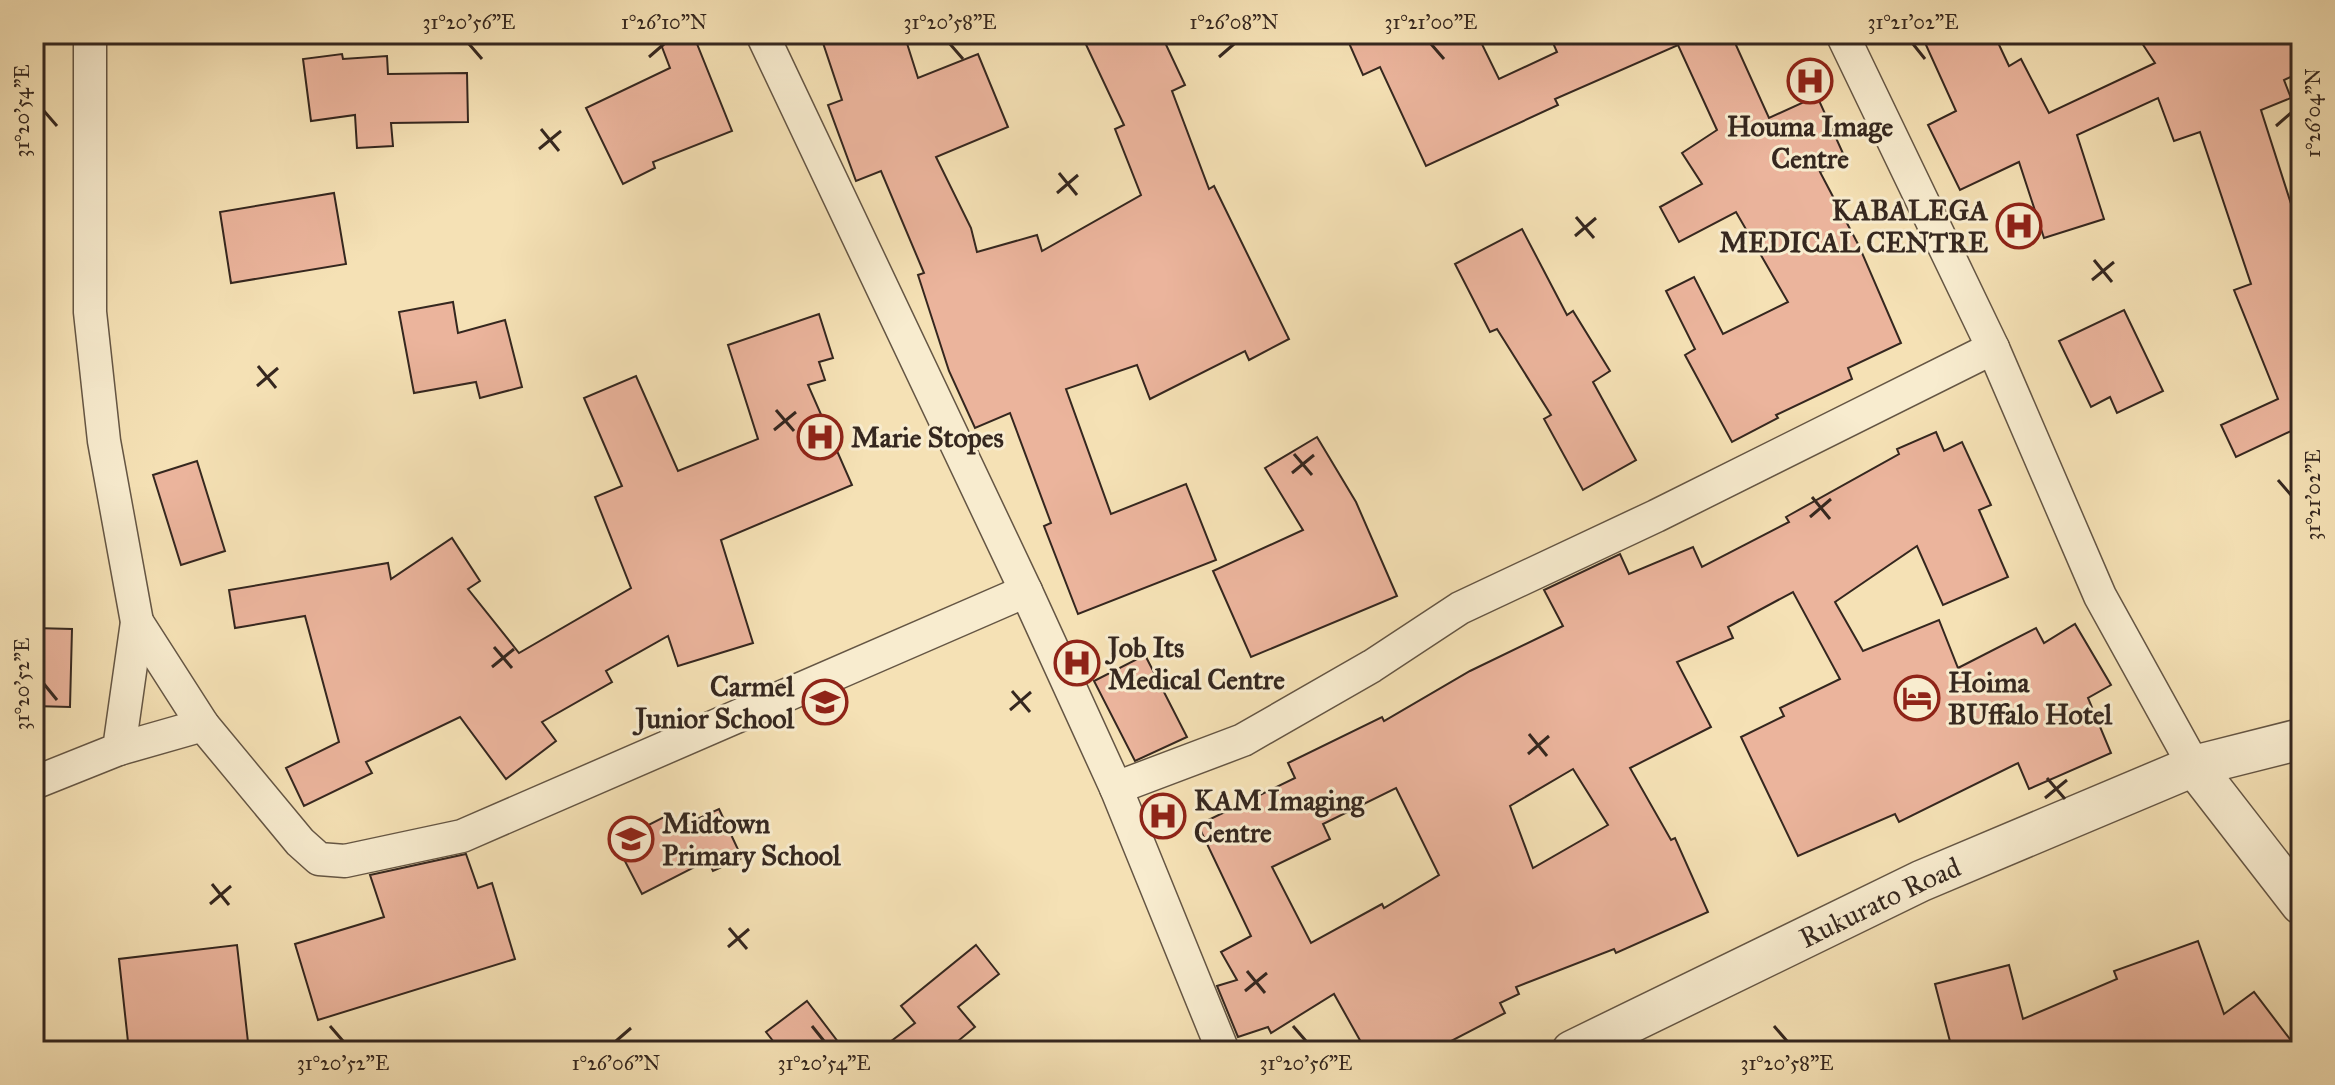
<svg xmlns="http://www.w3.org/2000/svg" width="2335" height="1085" viewBox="0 0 2335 1085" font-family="'IM FELL Great Primer',serif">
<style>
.building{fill:#ebb49c;stroke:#35271f;stroke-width:2;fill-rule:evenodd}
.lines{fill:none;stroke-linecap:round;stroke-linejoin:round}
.minor-casing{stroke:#655644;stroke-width:35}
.tertiary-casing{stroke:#655644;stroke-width:43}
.minor{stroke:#f8eccf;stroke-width:32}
.tertiary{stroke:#f8eccf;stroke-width:40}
.ticks{fill:none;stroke:#35271f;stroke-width:3}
.labels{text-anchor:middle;stroke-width:6;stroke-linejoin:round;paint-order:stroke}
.poi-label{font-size:28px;font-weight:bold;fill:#35271f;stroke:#f8eccf;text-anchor:start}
.street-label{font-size:28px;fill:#35271f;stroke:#f8eccf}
.neatline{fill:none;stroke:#35271f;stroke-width:3}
.ticks-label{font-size:20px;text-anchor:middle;fill:#35271f}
</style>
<rect width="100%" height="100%" fill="#f5e1b5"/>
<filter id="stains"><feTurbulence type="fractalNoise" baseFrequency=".0025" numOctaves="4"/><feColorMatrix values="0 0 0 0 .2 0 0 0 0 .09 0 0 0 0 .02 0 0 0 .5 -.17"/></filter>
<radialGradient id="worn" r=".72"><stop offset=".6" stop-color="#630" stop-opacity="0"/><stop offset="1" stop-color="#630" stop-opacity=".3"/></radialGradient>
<g class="building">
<path d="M 657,34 L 693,34 L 732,131 L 653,162 L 655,168 L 623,184 L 586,108 L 670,68 Z"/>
<path d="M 820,34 L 904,34 L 918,78 L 978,54 L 1008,127 L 936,157 L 971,228 L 977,252 L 1037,235 L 1042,251 L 1141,195 L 1115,129 L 1124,125 L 1081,34 L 1161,34 L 1185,85 L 1172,91 L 1209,189 L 1214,186 L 1289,339 L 1249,360 L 1245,351 L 1150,399 L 1137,365 L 1066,389 L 1111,514 L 1186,484 L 1216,560 L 1078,614 L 1044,526 L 1051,523 L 1010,413 L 975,428 L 949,371 L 918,275 L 924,273 L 881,171 L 856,181 L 828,105 L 842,100 Z"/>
<path d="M 1345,34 L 1477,34 L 1499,79 L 1557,52 L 1549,34 L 1731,34 L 1769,118 L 1817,96 L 1846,160 L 1820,172 L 1859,246 L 1901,343 L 1848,368 L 1852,379 L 1776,415 L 1778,418 L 1732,442 L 1685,355 L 1695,349 L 1666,291 L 1694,277 L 1723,334 L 1788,302 L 1736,212 L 1679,242 L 1660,207 L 1702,184 L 1682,153 L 1717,130 L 1678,45 L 1555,99 L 1558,105 L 1426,166 L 1380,67 L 1363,75 Z"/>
<path d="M 1921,34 L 1994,34 L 2009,66 L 2021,59 L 2049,113 L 2155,63 L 2136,34 L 2301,34 L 2301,72 L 2284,80 L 2291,98 L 2261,110 L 2301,235 L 2301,453 L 2291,431 L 2236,457 L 2221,425 L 2278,399 L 2234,290 L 2251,284 L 2200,132 L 2174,141 L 2158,98 L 2077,135 L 2104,219 L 2044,238 L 2019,162 L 1960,190 L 1928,125 L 1956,111 Z"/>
<path d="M 342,54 L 343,59 L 387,56 L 388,74 L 467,73 L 468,122 L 391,123 L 393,146 L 357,148 L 355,115 L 311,121 L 303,59 Z"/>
<path d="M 334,193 L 346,264 L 231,283 L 220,212 Z"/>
<path d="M 1522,229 L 1567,315 L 1573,311 L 1610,371 L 1593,382 L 1636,460 L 1583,490 L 1544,419 L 1551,415 L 1497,329 L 1490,332 L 1455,264 Z"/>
<path d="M 453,302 L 458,333 L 505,320 L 522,387 L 480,398 L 476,382 L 414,393 L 399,312 Z"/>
<path d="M 2124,310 L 2163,391 L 2117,413 L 2110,397 L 2091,407 L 2059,341 Z"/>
<path d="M 819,314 L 833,358 L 819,362 L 825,380 L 808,385 L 852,485 L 721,540 L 753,643 L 678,666 L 668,636 L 606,671 L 612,682 L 542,722 L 556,741 L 506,779 L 460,717 L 366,762 L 372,773 L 304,806 L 286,768 L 339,742 L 305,616 L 235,628 L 229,590 L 388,563 L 391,579 L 452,538 L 480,581 L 468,589 L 519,653 L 631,588 L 595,497 L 622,486 L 584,398 L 636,376 L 678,471 L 758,439 L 728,345 Z"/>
<path d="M 1936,432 L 1944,451 L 1962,442 L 1991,505 L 1979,510 L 2008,577 L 1943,605 L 1917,546 L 1835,602 L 1863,651 L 1939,620 L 1958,668 L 2036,628 L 2044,643 L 2075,624 L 2111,685 L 2088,698 L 2111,753 L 2029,789 L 2018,763 L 1899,822 L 1895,814 L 1798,856 L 1741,737 L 1784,716 L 1780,708 L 1840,679 L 1793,592 L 1728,627 L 1733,638 L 1677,662 L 1711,727 L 1630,768 L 1671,840 L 1675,838 L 1708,912 L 1616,953 L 1614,949 L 1516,987 L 1519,994 L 1500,1003 L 1505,1013 L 1432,1051 L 1366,1051 L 1334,994 L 1271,1033 L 1268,1027 L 1238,1037 L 1217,986 L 1237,980 L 1221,952 L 1251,936 L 1198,825 L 1295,778 L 1288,763 L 1382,717 L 1384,721 L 1470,671 L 1563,626 L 1544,590 L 1620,554 L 1629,574 L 1693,547 L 1702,567 L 1789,522 L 1786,517 L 1899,454 L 1897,449 ZM 1573,769 L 1608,825 L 1533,868 L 1510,806 ZM 1396,788 L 1439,875 L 1384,908 L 1382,904 L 1311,943 L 1272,867 L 1330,839 L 1323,824 Z"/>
<path d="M 1317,437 L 1356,502 L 1397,596 L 1251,657 L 1213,571 L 1303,530 L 1265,468 Z"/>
<path d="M 197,461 L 225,551 L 181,565 L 153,475 Z"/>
<path d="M 34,628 L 72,629 L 70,707 L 34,706 Z"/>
<path d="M 1145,655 L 1187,737 L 1135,761 L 1094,681 Z"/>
<path d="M 719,809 L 742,858 L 713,871 L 708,860 L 642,894 L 615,842 L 664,817 L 671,831 Z"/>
<path d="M 466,854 L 478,888 L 492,883 L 515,959 L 318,1020 L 295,944 L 384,917 L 370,875 Z"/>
<path d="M 2198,941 L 2224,1014 L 2254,992 L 2299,1051 L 1947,1051 L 1952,1049 L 1935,984 L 2009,965 L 2023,1019 L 2117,979 L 2114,971 Z"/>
<path d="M 237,945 L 249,1051 L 129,1051 L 119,959 Z"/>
<path d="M 976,945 L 999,974 L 958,1007 L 975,1027 L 946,1051 L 878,1051 L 915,1023 L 901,1006 Z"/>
<path d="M 807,1001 L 845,1051 L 781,1051 L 766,1032 Z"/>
</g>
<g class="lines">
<g class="minor-casing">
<g id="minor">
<path d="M 762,34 L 1026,591 L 1116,788 L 1223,1051"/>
<path d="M 1842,34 L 1993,348 L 2100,596 L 2194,766"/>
<path d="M 137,622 L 203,725 L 300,842 L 319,859 L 345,861 L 462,836 L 1026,591"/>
<path d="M 119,749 L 203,725"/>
<path d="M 34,783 L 119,749 L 137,622 L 104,441 L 90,312 L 90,34"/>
<path d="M 1116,788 L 1243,740 L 1372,666 L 1460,608 L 1656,516 L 1993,348"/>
</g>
</g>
<g class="tertiary-casing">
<g id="tertiary">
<path d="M 2194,766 L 2301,904"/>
<path id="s1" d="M 1572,1051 L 1921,881 L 2194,766 L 2301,739"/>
</g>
</g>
<use href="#minor" class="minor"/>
<use href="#tertiary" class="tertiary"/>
</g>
<path class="ticks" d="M 469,44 L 482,59M 950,44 L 963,59M 1431,44 L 1444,59M 1913,44 L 1925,59M 649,57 L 664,44M 1219,57 L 1234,44M 44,111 L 57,126M 2276,126 L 2291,113M 541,129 L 559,151M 539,149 L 561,131M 1059,173 L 1077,195M 1057,193 L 1078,175M 1576,217 L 1594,238M 1575,236 L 1596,218M 2094,260 L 2112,282M 2092,280 L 2114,262M 258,366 L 276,388M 257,386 L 278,368M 776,410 L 794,431M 774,430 L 796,412M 1294,454 L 1312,475M 1292,473 L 1314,455M 2278,480 L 2291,495M 1812,497 L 1830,519M 1810,517 L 1831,499M 494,647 L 512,668M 492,667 L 514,649M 44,684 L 57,700M 1012,691 L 1030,712M 1010,710 L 1031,692M 1529,734 L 1547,756M 1528,754 L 1549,736M 2047,778 L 2065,799M 2045,798 L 2067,780M 212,884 L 229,905M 210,904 L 231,886M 729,928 L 747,949M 728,947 L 749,929M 1247,971 L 1265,993M 1245,991 L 1267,973M 330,1026 L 343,1041M 812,1026 L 824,1041M 1293,1026 L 1306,1041M 1774,1026 L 1787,1041M 616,1041 L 631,1028"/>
<defs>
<g id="hospital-ring" transform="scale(2.3)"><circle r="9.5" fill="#f8eccf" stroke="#8f2418" stroke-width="1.5"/><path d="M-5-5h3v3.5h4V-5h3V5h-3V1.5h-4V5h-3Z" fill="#8f2418"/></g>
<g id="hotel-ring" transform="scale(2.3)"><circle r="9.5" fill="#f8eccf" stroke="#8f2418" stroke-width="1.5"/><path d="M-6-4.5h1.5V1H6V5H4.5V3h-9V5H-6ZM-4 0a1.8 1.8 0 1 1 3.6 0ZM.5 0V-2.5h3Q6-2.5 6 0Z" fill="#8f2418"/></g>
<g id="school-ring" transform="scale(2.3)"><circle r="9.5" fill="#f8eccf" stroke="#8f2418" stroke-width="1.5"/><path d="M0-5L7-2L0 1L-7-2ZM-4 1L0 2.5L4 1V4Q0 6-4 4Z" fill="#8f2418"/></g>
</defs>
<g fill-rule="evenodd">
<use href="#hospital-ring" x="1810" y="81"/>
<use href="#hospital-ring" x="2019" y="226"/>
<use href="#hospital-ring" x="820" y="437"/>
<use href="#hospital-ring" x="1077" y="663"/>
<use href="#hotel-ring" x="1917" y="698"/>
<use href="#school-ring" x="825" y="702"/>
<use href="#hospital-ring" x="1163" y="816"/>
<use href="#school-ring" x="631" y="839"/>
</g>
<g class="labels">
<g class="poi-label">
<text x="1810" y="136" text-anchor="middle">Houma Image<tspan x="1810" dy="32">Centre</tspan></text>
<text x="1988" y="220" text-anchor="end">KABALEGA<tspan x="1988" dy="32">MEDICAL CENTRE</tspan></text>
<text x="851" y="447">Marie Stopes</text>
<text x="1108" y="657">Job Its<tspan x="1108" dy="32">Medical Centre</tspan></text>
<text x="1948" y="692">Hoima<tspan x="1948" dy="32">BUffalo Hotel</tspan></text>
<text x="794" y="696" text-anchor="end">Carmel<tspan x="794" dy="32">Junior School</tspan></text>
<text x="1194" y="810">KAM Imaging<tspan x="1194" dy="32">Centre</tspan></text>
<text x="662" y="833">Midtown<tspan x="662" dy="32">Primary School</tspan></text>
</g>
<g class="street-label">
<text dy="10" stroke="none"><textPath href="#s1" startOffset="342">Rukurato Road</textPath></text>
</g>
</g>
<rect width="2335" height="1085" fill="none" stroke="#f5e1b5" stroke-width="88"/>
<rect x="44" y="44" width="2247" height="997" class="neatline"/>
<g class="ticks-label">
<text x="469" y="29">31°20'56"E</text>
<text x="664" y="29">1°26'10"N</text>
<text x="950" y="29">31°20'58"E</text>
<text x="1234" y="29">1°26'08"N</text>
<text x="1431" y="29">31°21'00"E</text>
<text x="1913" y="29">31°21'02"E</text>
<text transform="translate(22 111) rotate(-90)" y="7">31°20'54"E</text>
<text transform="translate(2313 113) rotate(-90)" y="7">1°26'04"N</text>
<text transform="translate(2313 495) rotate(-90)" y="7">31°21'02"E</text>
<text transform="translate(22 684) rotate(-90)" y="7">31°20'52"E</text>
<text x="343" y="1070">31°20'52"E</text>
<text x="616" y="1070">1°26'06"N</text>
<text x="824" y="1070">31°20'54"E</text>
<text x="1306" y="1070">31°20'56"E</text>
<text x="1787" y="1070">31°20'58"E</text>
</g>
<rect width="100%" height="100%" filter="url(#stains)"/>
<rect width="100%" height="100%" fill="url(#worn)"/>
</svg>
